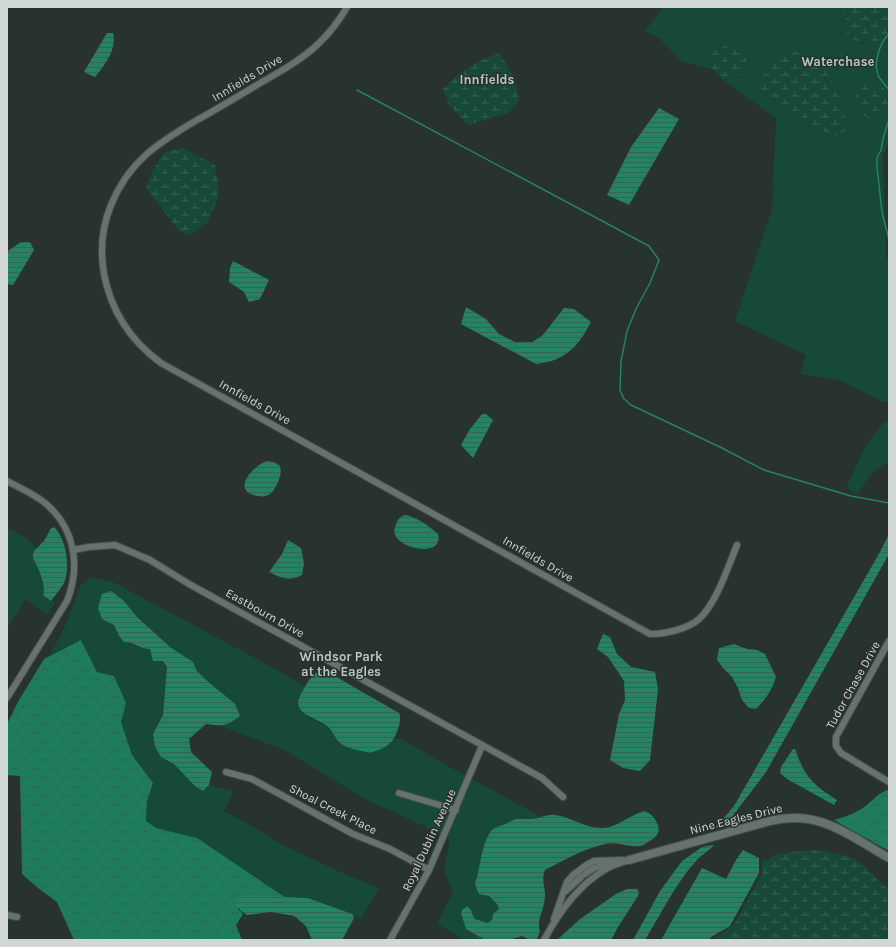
<svg xmlns="http://www.w3.org/2000/svg" width="896" height="947" viewBox="0 0 896 947" font-family="Karla,sans-serif">
<style>
.grass{fill:#164936;fill-rule:evenodd}
.forest{fill:url(#forest-crowns)}
.wetland{fill:url(#wetland-marsh)}
.water{fill:url(#water-rules)}
.lines{fill:none;stroke-linecap:round;stroke-linejoin:round}
.stream{stroke:#278261;stroke-width:1.5}
.minor-casing{stroke:#464f4b;stroke-width:8}
.tertiary-casing{stroke:#464f4b;stroke-width:10}
.minor{stroke:#66726c;stroke-width:6}
.tertiary{stroke:#66726c;stroke-width:8}
.labels{text-anchor:middle;stroke-width:3;stroke-linejoin:round;paint-order:stroke}
.street-label{font-size:12px;fill:#d0d7d4;stroke:#28322e}
.neighbourhood-label{font-size:13px;font-weight:bold;fill:#bac7c1;stroke:#28322e}
</style>
<defs>
<pattern id="forest-crowns" width="20" height="18" patternUnits="userSpaceOnUse"><rect width="20" height="18" fill="#1e7c5b"/><path d="M2 6a3 3 0 1 1 6 0M12 15a3 3 0 1 1 6 0" fill="none" stroke="#2c614f"/></pattern>
<pattern id="wetland-marsh" width="20" height="14" patternUnits="userSpaceOnUse"><rect width="20" height="14" fill="#164936"/><path d="M1 5h8M5 5V1M11 12h8M15 12V8" fill="none" stroke="#376252"/></pattern>
<pattern id="water-rules" width="6" height="5" patternUnits="userSpaceOnUse"><rect width="6" height="5" fill="#278261"/><path d="M0 2.5h6" fill="none" stroke="#306854"/></pattern>
</defs>
<rect width="100%" height="100%" fill="#28322e"/>
<g class="grass">
<path d="M 664,7 L 848,7 L 845,24 L 859,44 L 880,41 L 889,42 L 889,141 L 883,155 L 886,257 L 889,261 L 889,403 L 881,401 L 839,380 L 800,374 L 806,355 L 735,321 L 772,209 L 776,118 L 723,80 L 742,77 L 710,51 L 712,69 L 681,61 L 660,39 L 645,31 ZM 773,62 L 811,123 L 791,113 Z"/>
<path d="M 889,421 L 889,462 C 874,468 866,480 858,494 L 846,488 L 866,445 L 884,422 Z"/>
<path d="M 7,528 L 27,538 L 36,548 L 33,552 L 33,560 L 38,567 L 45,591 L 43,595 L 55,603 L 47,615 L 26,599 L 7,629 Z"/>
<path d="M 91,577 L 113,582 L 281,672 L 305,686 L 298,697 L 309,717 L 328,727 L 337,740 L 370,753 L 389,745 L 393,739 L 402,739 L 442,763 L 540,816 L 534,819 L 515,819 L 494,829 L 488,835 L 486,842 L 477,878 L 486,895 C 491,897 499,903 499,910 L 493,914 L 492,920 L 487,923 C 481,922 473,920 472,913 L 474,934 L 485,940 L 465,940 L 437,924 L 453,891 L 444,870 L 450,841 L 422,825 L 365,799 L 284,750 L 221,726 L 233,721 L 240,716 L 218,689 L 205,679 L 197,671 L 193,662 L 170,647 L 137,617 L 124,601 L 102,619 L 114,625 L 119,636 L 135,646 L 144,649 L 150,649 L 163,661 L 167,667 L 163,715 L 153,734 L 155,747 L 161,757 L 174,764 L 203,791 L 209,785 L 234,791 L 224,811 L 257,829 L 283,845 L 336,870 L 379,888 L 361,919 L 352,914 L 308,898 L 286,898 L 197,838 L 156,828 L 146,821 L 147,801 L 153,783 L 132,755 L 121,722 L 126,703 L 97,672 L 81,640 L 49,656 L 63,631 L 81,585 Z"/>
</g>
<g class="forest">
<path d="M 81,640 L 97,672 L 114,676 L 126,703 L 121,722 L 132,755 L 153,783 L 147,801 L 146,821 L 156,828 L 197,838 L 286,898 L 253,895 L 238,909 L 243,914 L 236,925 L 242,940 L 74,940 L 57,902 L 38,888 L 22,874 L 20,776 L 7,775 L 8,722 L 19,700 L 44,659 Z"/>
<path d="M 887,790 L 889,791 L 889,851 L 834,820 C 845,817 854,814 864,807 C 874,800 874,796 887,790 Z"/>
</g>
<g class="wetland">
<path d="M 848,7 L 889,7 L 889,42 L 880,41 L 859,44 L 847,35 L 845,24 Z"/>
<path d="M 734,42 L 747,59 L 742,77 L 723,80 L 712,69 L 710,52 Z"/>
<path d="M 783,51 L 801,51 L 820,61 L 834,84 L 845,117 L 845,131 L 833,138 L 811,123 L 791,113 L 760,89 L 761,78 Z"/>
<path d="M 499,53 C 512,69 516,81 519,101 L 508,113 L 468,125 L 448,104 L 443,89 L 461,72 L 481,60 Z"/>
<path d="M 882,83 L 889,107 L 877,121 L 862,115 L 854,101 L 858,86 Z"/>
<path d="M 183,148 L 215,165 L 218,182 L 218,199 L 207,223 L 191,235 L 180,232 L 146,188 L 152,172 L 164,152 Z"/>
<path d="M 820,850 C 833,853 851,855 862,864 C 871,872 878,882 889,889 L 889,940 L 712,940 L 733,926 L 762,874 L 762,859 L 769,861 L 773,855 L 800,851 Z"/>
</g>
<g class="water">
<path d="M 107,33 L 113,33 C 117,49 105,65 95,77 L 84,72 Z"/>
<path d="M 659,108 L 679,119 L 629,205 L 607,195 L 631,147 Z"/>
<path d="M 21,242 L 30,242 L 34,250 L 13,285 L 7,284 L 7,254 L 9,250 Z"/>
<path d="M 233,261 L 269,280 L 260,299 L 249,302 L 244,292 L 229,282 L 230,268 Z"/>
<path d="M 466,307 L 486,319 L 499,334 L 515,342 L 532,342 L 542,336 L 564,308 L 574,309 L 591,322 C 578,347 565,361 536,364 L 461,324 Z"/>
<path d="M 482,414 L 486,414 L 493,420 L 473,458 L 461,445 L 470,429 Z"/>
<path d="M 267,461 L 274,462 L 280,466 C 282,473 280,477 277,484 C 273,493 268,498 258,496 C 230,492 252,466 267,461 Z"/>
<path d="M 405,515 C 417,517 429,526 438,534 C 445,561 387,547 395,527 C 397,521 399,517 405,515 Z"/>
<path d="M 54,527 C 66,538 71,568 64,583 C 61,589 55,595 51,601 L 43,595 C 46,588 41,576 38,568 C 36,563 32,560 33,554 C 34,549 38,548 41,544 C 46,540 48,533 51,528 Z"/>
<path d="M 889,534 L 889,554 L 766,772 L 725,826 L 715,828 L 734,806 L 880,552 Z"/>
<path d="M 288,540 L 301,548 L 304,563 L 302,575 C 289,582 282,578 269,572 L 282,554 Z"/>
<path d="M 111,591 L 124,601 L 137,617 L 170,647 L 193,662 L 197,671 L 205,679 L 235,704 L 240,716 C 225,727 224,726 206,724 L 189,739 L 191,752 L 212,772 L 209,785 L 203,791 L 195,786 L 174,764 L 161,757 L 155,747 L 153,734 L 163,715 L 167,667 L 163,661 L 153,661 L 150,649 C 140,649 134,642 124,642 L 119,636 L 114,625 L 102,619 L 98,608 L 102,594 Z"/>
<path d="M 603,634 L 610,637 L 617,654 L 631,667 L 655,672 L 658,689 L 650,760 L 640,771 L 623,768 L 610,760 L 619,714 L 625,700 L 624,681 L 608,657 L 597,649 Z"/>
<path d="M 734,644 L 747,649 L 757,650 L 765,654 L 776,677 C 772,690 766,699 756,709 L 749,708 L 742,700 L 738,688 L 732,677 L 724,669 L 717,660 L 719,648 Z"/>
<path d="M 319,671 L 323,671 L 333,675 L 399,713 C 403,720 395,741 388,745 C 383,749 375,751 370,753 C 360,750 345,749 338,741 C 334,736 332,730 327,726 C 312,715 288,714 303,690 C 307,683 312,674 319,671 Z"/>
<path d="M 793,749 L 795,749 C 805,777 812,784 837,800 L 834,805 L 787,779 L 780,773 L 781,767 Z"/>
<path d="M 645,811 C 650,813 653,816 656,821 C 662,832 657,837 648,842 C 646,844 642,846 640,846 C 626,848 617,840 601,845 C 581,850 563,861 545,870 C 541,879 545,886 545,895 C 545,909 536,919 540,932 L 537,939 L 530,940 L 522,936 L 509,940 L 485,940 L 466,929 L 461,913 L 462,910 L 467,906 L 471,910 L 473,916 L 475,919 L 487,923 L 492,920 L 493,914 L 499,909 L 497,904 L 489,896 L 479,894 L 476,887 L 475,882 L 477,878 C 480,865 483,838 493,829 C 496,827 501,826 505,824 C 508,823 512,820 516,819 C 521,819 526,819 531,819 C 539,819 547,814 555,815 C 572,817 586,829 603,828 C 618,827 629,815 645,811 Z"/>
<path d="M 714,845 C 709,851 701,855 696,861 C 675,884 661,914 645,940 L 633,940 L 660,891 L 682,861 L 702,847 Z"/>
<path d="M 743,850 L 759,858 L 759,873 L 730,926 L 711,937 L 709,940 L 661,940 L 702,868 L 726,879 L 736,860 Z"/>
<path d="M 627,889 L 637,889 L 639,892 L 638,896 L 618,927 L 611,940 L 552,940 L 558,939 L 580,919 L 616,894 Z"/>
<path d="M 253,895 L 308,898 L 352,914 L 354,916 L 353,920 L 342,940 L 312,940 L 306,926 L 294,916 L 271,912 L 247,915 L 241,911 L 237,906 L 238,899 L 244,896 Z"/>
</g>
<g class="lines">
<g class="stream">
<path d="M 889,34 C 880,42 873,63 878,75 C 880,80 886,85 889,90"/>
<path d="M 357,90 L 649,246 L 659,260 L 650,283 L 636,309 L 627,331 L 621,361 L 620,390 L 624,399 L 631,405 L 722,448 L 764,470 L 851,496 L 889,503"/>
<path d="M 889,119 L 883,139 L 881,150 L 877,158 L 877,167 L 882,212 L 889,240"/>
</g>
<g class="minor-casing">
<g id="minor">
<path d="M 347,7 C 339,21 329,34 317,45 C 301,60 281,71 262,82 C 240,95 219,108 197,120 C 158,143 129,161 111,205 C 102,227 100,251 104,274 C 111,311 131,341 161,363 L 650,634 C 665,634 688,629 699,619 C 716,604 728,567 737,545"/>
<path d="M 7,481 C 20,488 34,494 45,503 C 75,528 81,566 67,601 L 7,698"/>
<path d="M 73,550 L 89,547 L 115,545 L 150,560 L 189,584 L 542,778 L 563,797"/>
<path d="M 889,641 L 836,737 L 836,746 L 841,753 L 889,782"/>
<path d="M 226,772 L 252,779 L 353,834 L 390,849 L 429,870"/>
<path d="M 399,793 L 456,810"/>
<path d="M 585,874 L 594,868 L 610,863"/>
<path d="M 566,891 L 581,877"/>
<path d="M 7,915 L 17,917"/>
<path d="M 554,919 L 567,882 L 573,875 L 588,864 L 594,861 L 623,860"/>
<path d="M 390,940 L 429,870 L 482,746"/>
<path d="M 544,940 C 559,912 578,885 606,869 C 613,865 621,863 629,860"/>
</g>
</g>
<g class="tertiary-casing">
<path id="tertiary" d="M 629,860 L 770,821 C 820,809 848,835 889,858"/>
</g>
<use href="#minor" class="minor"/>
<use href="#tertiary" class="tertiary"/>
</g>
<g class="labels">
<g class="street-label">
<text transform="translate(247 78) rotate(-31)" y="4">Innfields Drive</text>
<text transform="translate(255 402) rotate(29)" y="4">Innfields Drive</text>
<text transform="translate(538 559) rotate(30)" y="4">Innfields Drive</text>
<text transform="translate(265 613) rotate(29)" y="4">Eastbourn Drive</text>
<text transform="translate(853 685) rotate(-61)" y="4">Tudor Chase Drive</text>
<text transform="translate(333 809) rotate(27)" y="4">Shoal Creek Place</text>
<text transform="translate(736 819) rotate(-14)" y="4">Nine Eagles Drive</text>
<text transform="translate(429 840) rotate(-65)" y="4">Royal Dublin Avenue</text>
</g>
<g class="neighbourhood-label">
<text x="838" y="66">Waterchase</text>
<text x="487" y="84">Innfields</text>
<text x="341" y="661">Windsor Park<tspan x="341" dy="15">at the Eagles</tspan></text>
</g>
</g>
<rect width="896" height="947" fill="none" stroke="#d0d7d4" stroke-width="16"/>
</svg>
